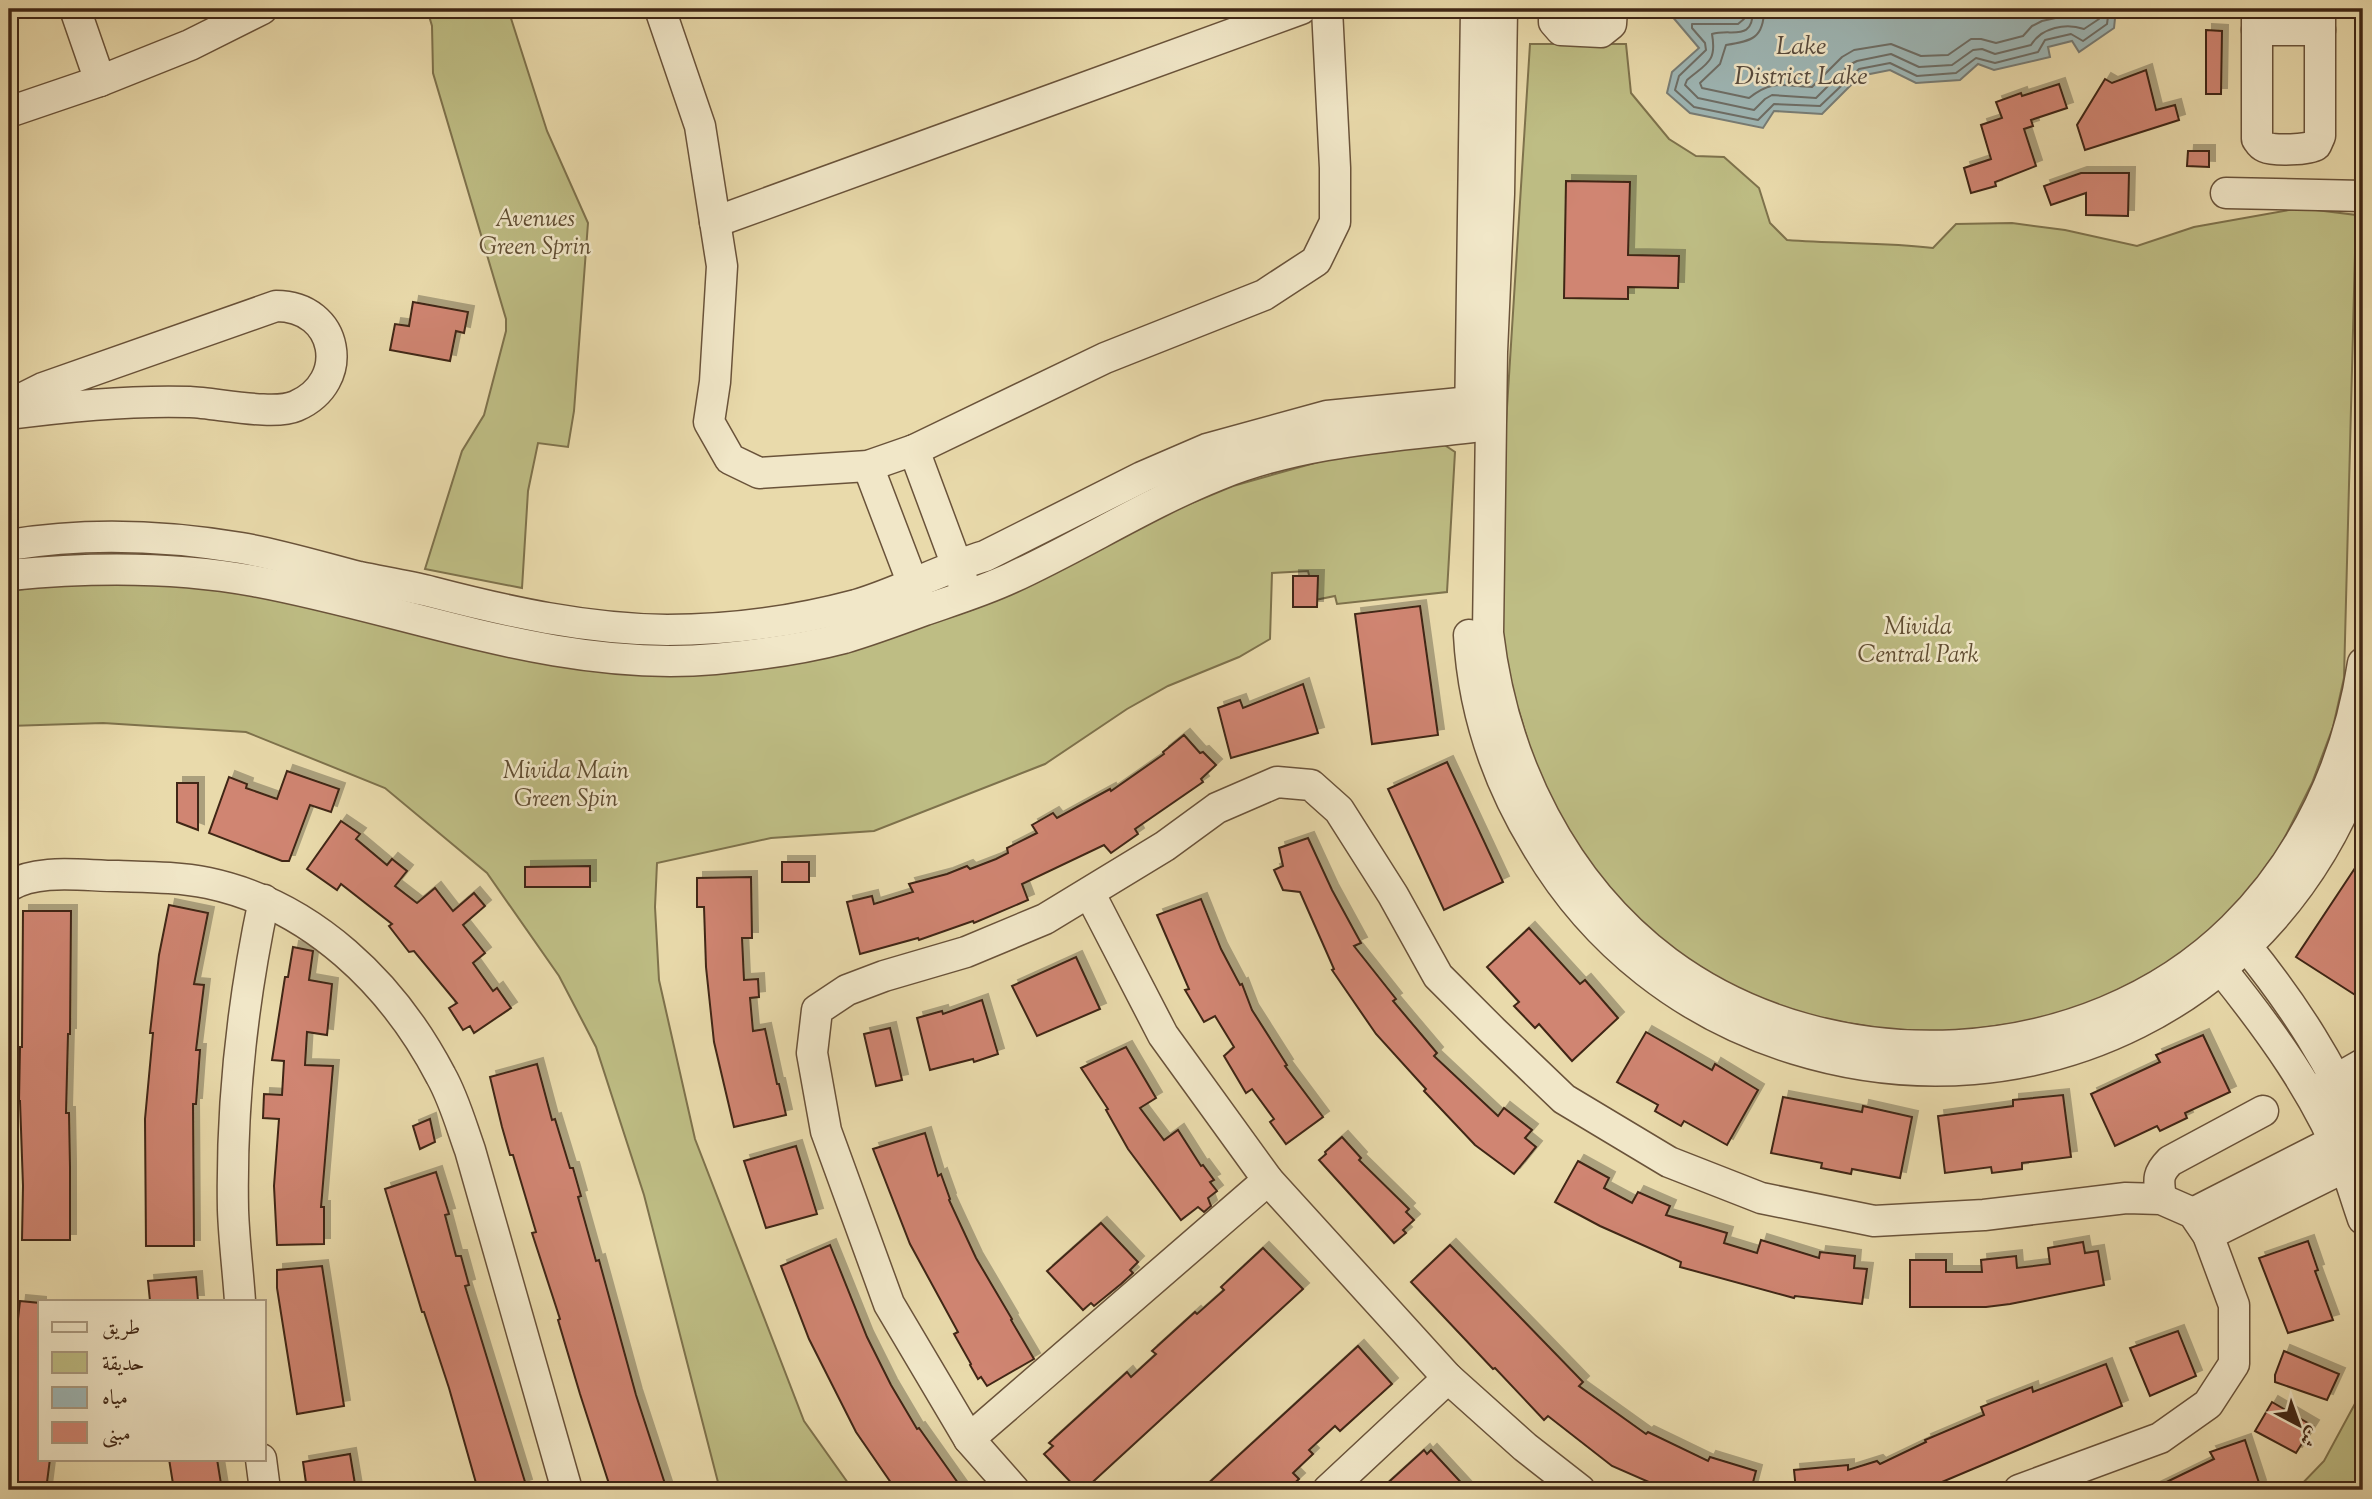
<svg xmlns="http://www.w3.org/2000/svg" width="2372" height="1499" viewBox="0 0 2372 1499" font-family="'Sorts Mill Goudy',Amiri,serif">
<style>
.green{fill:#bebd84;stroke:#7e724c;stroke-width:2}
.water{fill:#9eb7b6;stroke:#787d76;stroke-width:2}
.lines{fill:none;stroke-linecap:round;stroke-linejoin:round}
.shore{stroke:#6e6e66;stroke-width:2}
.building{fill:#d08572;stroke:#3f2615;stroke-width:2;filter:url(#shadow)}
.minor-casing{stroke:#6a533a;stroke-width:33}
.minor{stroke:#f1e7c8;stroke-width:30}
.labels{text-anchor:middle;stroke-width:5;stroke-linejoin:round;paint-order:stroke}
.park-label{font-size:24px;font-style:italic;fill:#5f4c31;stroke:#f1e7c8}
.water-label{font-size:26px;font-style:italic;fill:#574a3d;stroke:#f1e7c8}
</style>
<defs>
<filter id="shadow"><feDropShadow dx="6" dy="-6" stdDeviation="0" flood-color="#0004"/></filter>
</defs>
<rect width="100%" height="100%" fill="#e9daab"/>
<filter id="stains"><feTurbulence type="fractalNoise" baseFrequency=".00286" numOctaves="4"/><feColorMatrix values="0 0 0 0 .2 0 0 0 0 .09 0 0 0 0 .02 0 0 0 .5 -.17"/></filter>
<radialGradient id="worn" r=".72"><stop offset=".6" stop-color="#630" stop-opacity="0"/><stop offset="1" stop-color="#630" stop-opacity=".3"/></radialGradient>
<g class="green">
<path d="M 427,9 L 508,9 L 547,131 L 588,223 L 574,411 L 568,447 L 538,443 L 528,491 L 522,588 L 425,569 L 462,451 L 484,415 L 506,331 L 506,319 L 433,73 L 432,26 Z"/>
<path d="M 1530,44 L 1626,44 L 1631,93 L 1669,139 L 1696,156 L 1724,157 L 1759,188 L 1770,223 L 1787,240 C 1836,244 1885,242 1933,248 L 1956,224 L 2012,223 L 2065,230 L 2137,246 L 2194,227 L 2300,208 L 2356,215 L 2344,678 L 2333,727 L 2312,783 L 2281,845 L 2245,896 L 2199,942 L 2138,986 L 2059,1017 L 1924,1036 L 1789,1013 L 1722,981 L 1667,946 L 1610,895 L 1566,831 L 1537,771 L 1515,699 L 1500,638 L 1504,455 Z"/>
<path d="M 1440,442 L 1455,452 L 1447,592 L 1337,604 L 1335,596 L 1315,600 L 1308,571 L 1272,573 L 1270,639 L 1239,657 L 1168,686 L 1127,709 L 1045,764 L 874,831 L 771,838 L 657,863 L 655,907 L 659,980 L 695,1139 L 804,1421 L 853,1490 L 720,1490 L 644,1195 L 596,1047 L 559,976 L 487,873 L 385,788 L 246,732 L 103,723 L 9,726 L 9,591 L 116,577 L 285,594 L 553,662 L 877,642 L 974,609 L 1168,513 L 1233,486 L 1343,455 Z"/>
<path d="M 2363,1341 L 2363,1490 L 2296,1490 L 2324,1461 L 2357,1400 Z"/>
</g>
<path class="water" d="M 1738,9 L 2116,9 L 2114,28 L 2079,52 L 2072,41 L 2048,47 L 2050,57 L 1994,70 L 1978,64 L 1960,80 L 1916,83 L 1890,70 L 1860,76 L 1822,114 L 1774,111 L 1763,128 L 1690,113 L 1667,93 L 1672,72 L 1699,48 L 1671,15 L 1737,18 Z"/>
<g class="lines">
<g class="shore">
<path d="M 1745,9 L 1744,19 L 1738,24 L 1692,24 L 1692,28 L 1705,43 L 1706,50 L 1679,76 L 1675,90 L 1694,107 L 1758,120 L 1774,104 L 1820,106 L 1859,69 L 1890,63 L 1917,76 L 1956,73 L 1976,58 L 1995,63 L 2038,52 L 2045,40 L 2071,34 L 2083,41 L 2107,24 L 2109,9"/>
<path d="M 1753,9 C 1753,43 1732,28 1712,34 C 1717,62 1707,63 1687,80 L 1685,85 L 1698,98 L 1754,110 L 1765,99 L 1772,95 L 1816,98 L 1849,65 L 1857,61 L 1891,54 L 1919,67 L 1952,65 L 1973,50 L 1982,49 L 1995,54 L 2031,45 C 2042,27 2066,23 2084,29 L 2099,19 L 2101,9"/>
<path d="M 1764,9 C 1764,38 1752,41 1726,45 L 1720,64 L 1700,83 L 1702,88 L 1749,98 C 1773,79 1783,86 1812,87 L 1842,57 L 1854,50 L 1891,44 L 1921,56 L 1948,55 L 1971,39 L 1981,39 L 1996,43 L 2023,36 L 2032,26 L 2042,21 L 2069,15 L 2083,17 L 2089,13 L 2090,9"/>
</g>
</g>
<g class="building">
<path d="M 2206,30 L 2222,31 L 2221,94 L 2206,94 Z"/>
<path d="M 2146,70 L 2156,110 L 2175,105 L 2179,120 L 2085,150 L 2077,125 L 2105,79 L 2112,83 Z"/>
<path d="M 2059,84 L 2067,108 L 2031,120 L 2033,126 L 2024,129 L 2036,166 L 1995,182 L 1996,186 L 1971,193 L 1964,168 L 1991,159 L 1981,125 L 2002,118 L 1996,102 L 2021,93 L 2022,96 Z"/>
<path d="M 2188,151 L 2209,151 L 2209,167 L 2187,166 Z"/>
<path d="M 2081,173 L 2129,173 L 2128,216 L 2086,215 L 2086,193 L 2051,205 L 2044,186 Z"/>
<path d="M 1566,181 L 1630,182 L 1628,255 L 1679,256 L 1678,288 L 1628,287 L 1628,299 L 1564,298 Z"/>
<path d="M 413,302 L 468,312 L 464,333 L 456,331 L 450,361 L 390,350 L 395,324 L 409,326 Z"/>
<path d="M 1293,576 L 1318,576 L 1317,607 L 1293,607 Z"/>
<path d="M 1420,606 L 1438,735 L 1372,744 L 1355,614 Z"/>
<path d="M 1303,684 L 1318,733 L 1231,758 L 1218,708 L 1240,700 L 1243,708 Z"/>
<path d="M 1184,735 L 1200,753 L 1203,752 L 1216,765 L 1201,779 L 1203,782 L 1135,829 L 1138,834 L 1111,853 L 1104,845 L 1022,884 L 1028,900 L 974,923 L 973,921 L 919,940 L 918,938 L 860,954 L 847,902 L 872,896 L 874,904 L 913,892 L 909,884 L 947,874 L 967,866 L 970,869 L 996,859 L 1008,853 L 1007,848 L 1037,833 L 1032,825 L 1053,813 L 1057,818 L 1110,789 L 1111,791 L 1164,754 L 1163,752 Z"/>
<path d="M 1447,762 L 1503,882 L 1444,910 L 1388,789 Z"/>
<path d="M 287,771 L 339,789 L 331,812 L 310,805 L 289,861 L 282,861 L 209,833 L 229,777 L 247,784 L 246,788 L 277,799 Z"/>
<path d="M 177,783 L 198,783 L 198,830 L 177,822 Z"/>
<path d="M 341,821 L 360,834 L 356,839 L 387,865 L 392,859 L 407,871 L 395,886 L 417,903 L 435,888 L 453,911 L 474,893 L 485,906 L 463,925 L 485,953 L 473,963 L 493,991 L 497,988 L 511,1008 L 474,1033 L 470,1026 L 463,1030 L 449,1008 L 457,1003 L 414,951 L 409,952 L 389,926 L 392,924 L 341,884 L 337,890 L 307,869 Z"/>
<path d="M 1308,838 L 1332,890 L 1361,943 L 1354,946 L 1396,999 L 1393,1001 L 1437,1053 L 1434,1056 L 1498,1116 L 1504,1108 L 1532,1130 L 1525,1138 L 1536,1147 L 1514,1174 L 1475,1145 L 1424,1091 L 1426,1089 L 1376,1034 L 1332,970 L 1334,969 L 1300,892 L 1283,890 L 1274,870 L 1283,866 L 1279,848 Z"/>
<path d="M 2363,856 L 2363,1000 L 2296,957 Z"/>
<rect x="782" y="862" width="27" height="20"/>
<path d="M 590,866 L 590,887 L 525,887 L 525,867 Z"/>
<path d="M 751,877 L 752,938 L 742,938 L 744,980 L 758,979 L 759,997 L 750,998 L 753,1031 L 765,1029 L 777,1084 L 779,1084 L 786,1115 L 734,1127 L 714,1042 L 706,967 L 704,907 L 697,907 L 697,878 Z"/>
<path d="M 1201,899 L 1221,949 L 1240,985 L 1242,984 L 1252,1010 L 1287,1065 L 1285,1066 L 1323,1117 L 1286,1144 L 1270,1122 L 1274,1119 L 1252,1089 L 1246,1093 L 1224,1056 L 1234,1047 L 1215,1016 L 1204,1022 L 1185,990 L 1189,989 L 1157,915 Z"/>
<path d="M 169,905 L 208,913 L 194,984 L 204,985 L 196,1050 L 200,1050 L 196,1104 L 193,1104 L 194,1246 L 146,1246 L 145,1119 L 153,1033 L 150,1033 L 159,955 Z"/>
<path d="M 23,911 L 71,911 L 70,1034 L 68,1034 L 66,1113 L 69,1113 L 70,1167 L 70,1240 L 22,1240 L 23,1186 L 20,1101 L 19,1101 L 20,1047 L 22,1047 Z"/>
<path d="M 1529,928 L 1580,984 L 1585,980 L 1618,1018 L 1572,1061 L 1539,1024 L 1535,1028 L 1514,1006 L 1519,1002 L 1487,967 Z"/>
<path d="M 293,947 L 313,951 L 309,980 L 332,984 L 327,1035 L 307,1032 L 305,1065 L 333,1066 L 321,1207 L 324,1207 L 324,1244 L 277,1245 L 274,1186 L 279,1119 L 263,1118 L 264,1094 L 282,1095 L 284,1061 L 272,1060 L 285,977 L 288,977 Z"/>
<path d="M 1076,957 L 1100,1009 L 1037,1036 L 1012,986 Z"/>
<path d="M 982,1000 L 998,1054 L 974,1062 L 973,1059 L 930,1070 L 917,1018 L 942,1011 L 943,1014 Z"/>
<path d="M 890,1028 L 902,1080 L 876,1086 L 864,1034 Z"/>
<path d="M 1646,1032 L 1712,1070 L 1715,1064 L 1758,1090 L 1727,1145 L 1684,1121 L 1681,1126 L 1655,1111 L 1658,1105 L 1617,1082 Z"/>
<path d="M 2203,1035 L 2230,1092 L 2185,1113 L 2187,1118 L 2160,1131 L 2157,1126 L 2115,1146 L 2091,1094 L 2160,1062 L 2156,1055 Z"/>
<path d="M 1126,1047 L 1156,1098 L 1140,1108 L 1164,1140 L 1178,1130 L 1201,1166 L 1203,1165 L 1214,1180 L 1210,1182 L 1217,1191 L 1208,1198 L 1211,1206 L 1204,1212 L 1198,1207 L 1181,1220 L 1128,1149 L 1106,1110 L 1108,1109 L 1081,1068 Z"/>
<path d="M 537,1064 L 552,1120 L 555,1119 L 570,1168 L 573,1168 L 581,1196 L 578,1197 L 596,1261 L 599,1260 L 636,1395 L 667,1490 L 611,1490 L 580,1394 L 558,1320 L 560,1319 L 532,1233 L 536,1232 L 513,1155 L 510,1155 L 502,1127 L 490,1077 Z"/>
<path d="M 2063,1095 L 2071,1157 L 2022,1163 L 2022,1169 L 1992,1173 L 1991,1167 L 1945,1173 L 1938,1116 L 2013,1106 L 2013,1100 Z"/>
<path d="M 1783,1097 L 1862,1112 L 1863,1106 L 1912,1117 L 1900,1178 L 1852,1169 L 1851,1174 L 1821,1168 L 1822,1163 L 1771,1153 Z"/>
<path d="M 430,1119 L 435,1142 L 420,1149 L 413,1126 Z"/>
<path d="M 925,1133 L 938,1176 L 941,1174 L 950,1199 L 949,1200 L 976,1258 L 1012,1319 L 1011,1320 L 1034,1359 L 987,1386 L 981,1377 L 978,1379 L 970,1365 L 971,1364 L 954,1334 L 958,1332 L 910,1244 L 873,1149 Z"/>
<path d="M 1342,1137 L 1361,1158 L 1359,1160 L 1409,1209 L 1406,1212 L 1414,1220 L 1403,1230 L 1406,1233 L 1394,1243 L 1319,1160 L 1326,1154 L 1325,1152 Z"/>
<path d="M 796,1146 L 817,1214 L 766,1228 L 744,1161 Z"/>
<path d="M 1578,1161 L 1609,1178 L 1604,1188 L 1632,1203 L 1638,1192 L 1670,1206 L 1666,1215 L 1727,1233 L 1724,1243 L 1757,1253 L 1761,1240 L 1819,1258 L 1820,1252 L 1855,1256 L 1854,1268 L 1867,1269 L 1862,1304 L 1795,1296 L 1794,1298 L 1680,1267 L 1681,1262 L 1600,1226 L 1555,1202 Z"/>
<path d="M 436,1172 L 449,1214 L 445,1215 L 456,1256 L 461,1256 L 469,1285 L 465,1286 L 526,1485 L 510,1490 L 478,1490 L 449,1388 L 424,1312 L 422,1312 L 385,1189 Z"/>
<path d="M 1101,1223 L 1138,1262 L 1130,1270 L 1133,1273 L 1121,1284 L 1094,1306 L 1091,1303 L 1083,1310 L 1047,1271 Z"/>
<path d="M 2308,1241 L 2318,1270 L 2315,1271 L 2333,1320 L 2288,1333 L 2259,1258 Z"/>
<path d="M 2083,1242 L 2085,1253 L 2098,1251 L 2104,1285 L 2010,1304 L 1986,1307 L 1910,1307 L 1910,1260 L 1946,1260 L 1946,1272 L 1982,1272 L 1981,1260 L 2016,1256 L 2017,1268 L 2050,1264 L 2048,1248 Z"/>
<path d="M 830,1245 L 867,1337 L 891,1385 L 917,1429 L 919,1428 L 963,1490 L 896,1490 L 856,1432 L 809,1339 L 781,1266 Z"/>
<path d="M 1450,1245 L 1583,1382 L 1579,1386 L 1646,1434 L 1648,1432 L 1708,1461 L 1710,1457 L 1756,1471 L 1751,1490 L 1667,1490 L 1612,1466 L 1548,1416 L 1544,1420 L 1495,1368 L 1493,1369 L 1411,1282 Z"/>
<path d="M 1263,1248 L 1303,1289 L 1084,1490 L 1078,1490 L 1044,1454 L 1053,1446 L 1049,1443 L 1127,1372 L 1131,1377 L 1156,1354 L 1152,1351 L 1195,1312 L 1197,1314 L 1224,1290 L 1221,1287 Z"/>
<path d="M 322,1266 L 344,1406 L 297,1414 L 277,1288 L 277,1270 Z"/>
<path d="M 196,1277 L 198,1301 L 150,1301 L 148,1281 Z"/>
<path d="M 20,1301 L 40,1303 L 40,1459 L 50,1459 L 46,1490 L 9,1490 L 9,1418 L 17,1355 L 14,1355 Z"/>
<path d="M 2178,1331 L 2196,1376 L 2150,1396 L 2130,1348 Z"/>
<path d="M 1358,1346 L 1392,1384 L 1340,1431 L 1335,1426 L 1309,1450 L 1313,1454 L 1293,1473 L 1299,1479 L 1287,1490 L 1201,1490 Z"/>
<path d="M 2284,1351 L 2339,1374 L 2327,1400 L 2275,1382 L 2275,1375 Z"/>
<path d="M 2106,1364 L 2122,1406 L 1942,1482 L 1917,1490 L 1796,1490 L 1794,1470 L 1848,1465 L 1848,1470 L 1877,1461 L 1880,1464 L 1926,1442 L 1925,1440 L 1984,1415 L 1981,1407 L 2032,1387 L 2033,1392 Z"/>
<path d="M 2272,1402 L 2313,1426 L 2296,1453 L 2255,1431 Z"/>
<path d="M 2245,1440 L 2260,1486 L 2252,1490 L 2150,1490 L 2214,1459 L 2210,1452 Z"/>
<path d="M 1424,1450 L 1427,1454 L 1431,1450 L 1468,1490 L 1380,1490 Z"/>
<path d="M 350,1454 L 356,1490 L 307,1490 L 303,1462 Z"/>
<path d="M 169,1459 L 217,1459 L 222,1490 L 174,1490 Z"/>
</g>
<g class="lines">
<g class="minor-casing">
<g id="minor">
<path d="M 75,9 L 100,81"/>
<path d="M 660,9 L 700,126 L 722,266 L 715,382 L 709,422 L 730,459 L 759,473 L 868,466 L 914,450 L 1105,358 L 1264,295 L 1316,261 L 1335,222 L 1335,168 L 1327,9"/>
<path d="M 1502,9 L 1499,194 L 1492,352 L 1488,633 C 1503,761 1563,884 1667,962 C 1831,1084 2086,1073 2233,928 C 2305,857 2348,763 2363,663"/>
<path d="M 1554,9 L 1554,22 L 1561,30 L 1601,32 L 1611,24 L 1612,9"/>
<path d="M 2257,9 L 2257,139 C 2260,143 2260,145 2265,147 C 2274,151 2308,150 2316,145 L 2320,136 L 2320,9"/>
<path d="M 2257,30 L 2320,30"/>
<path d="M 9,112 L 100,81 L 190,45 L 262,9"/>
<path d="M 2226,193 L 2363,196"/>
<path d="M 715,222 L 1301,9"/>
<path d="M 9,405 L 43,388 L 276,306 C 339,306 352,382 296,406 C 274,416 217,403 190,402 C 129,400 69,406 9,414"/>
<path d="M 1470,425 L 1476,9"/>
<path d="M 914,450 L 963,582"/>
<path d="M 868,466 L 919,600"/>
<path d="M 9,545 C 86,532 164,535 241,548 C 281,555 320,567 359,577 C 383,582 408,586 432,592 C 509,612 586,629 667,630 C 729,630 796,621 856,605 C 900,592 941,569 985,556 L 1142,477 L 1207,449 L 1327,416 L 1491,400"/>
<path d="M 9,575 C 91,567 172,566 254,581 C 407,609 557,673 715,659 C 759,655 802,649 844,638 C 871,630 898,620 925,610 C 954,600 983,591 1011,578 C 1081,546 1146,504 1218,475 C 1303,440 1399,436 1490,425"/>
<path d="M 1469,635 C 1473,711 1497,781 1536,845 C 1594,944 1685,1015 1795,1049 C 2035,1123 2280,1001 2363,762"/>
<path d="M 9,886 C 39,868 83,876 118,876 C 148,877 178,877 208,883 C 312,905 393,984 441,1076 C 454,1099 461,1125 470,1150 L 567,1490"/>
<path d="M 1090,894 L 1163,1035 L 1268,1180 L 1448,1378 L 1525,1447 L 1580,1490"/>
<path d="M 2246,946 C 2295,1006 2332,1065 2363,1136"/>
<path d="M 2221,969 C 2270,1030 2317,1094 2346,1168 C 2352,1185 2357,1202 2363,1219"/>
<path d="M 2321,1088 L 2363,1064"/>
<path d="M 2161,1199 C 2159,1181 2156,1175 2170,1161 L 2263,1111"/>
<path d="M 2193,1213 L 2350,1133"/>
<path d="M 2208,1235 L 2361,1159"/>
<path d="M 240,1301 C 238,1271 234,1240 233,1210 C 231,1105 242,1003 264,900"/>
<path d="M 969,1439 L 1268,1180"/>
<path d="M 261,1459 L 265,1490"/>
<path d="M 1014,1490 L 969,1439 L 889,1304 L 826,1131 L 812,1053 L 817,1010 L 847,990 L 884,976 L 966,952 L 1045,919 L 1165,846 L 1217,808 L 1277,782 L 1311,785 L 1339,810 L 1393,895 L 1438,976 L 1493,1031 L 1564,1099 L 1669,1162 L 1761,1198 L 1874,1221 L 1984,1215 L 2126,1198 L 2161,1199 L 2193,1213 L 2208,1235 L 2234,1305 L 2234,1364 L 2208,1404 L 2160,1438 L 2019,1490"/>
<path d="M 1328,1490 L 1448,1378"/>
</g>
</g>
<use href="#minor" class="minor"/>
</g>
<g class="labels">
<g class="park-label">
<text x="535" y="226">Avenues<tspan x="535" dy="28">Green Sprin</tspan></text>
<text x="1918" y="634">Mivida<tspan x="1918" dy="28">Central Park</tspan></text>
<text x="566" y="778">Mivida Main<tspan x="566" dy="28">Green Spin</tspan></text>
</g>
<g class="water-label">
<text x="1801" y="54">Lake<tspan x="1801" dy="30">District Lake</tspan></text>
</g>
</g>
<rect width="2372" height="1499" fill="none" stroke="#e9daab" stroke-width="35"/>
<rect x="10" y="10" width="2351" height="1478" fill="none" stroke="#3f2615" stroke-width="3.5"/>
<rect x="18" y="18" width="2337" height="1464" fill="none" stroke="#3f2615" stroke-width="2"/>
<rect x="38" y="1300" width="228" height="161" fill="#f1e7c8" stroke="#aa9a80" stroke-width="2"/>
<rect x="52" y="1322" width="35" height="10" fill="#f1e7c8" stroke="#aa9a80" stroke-width="2"/>
<text x="102" y="1334" font-size="21" fill="#3f2615">طريق</text>
<rect x="52" y="1352" width="35" height="21" fill="#bebd84" stroke="#aa9a80" stroke-width="2"/>
<text x="102" y="1370" font-size="21" fill="#3f2615">حديقة</text>
<rect x="52" y="1387" width="35" height="21" fill="#9eb7b6" stroke="#aa9a80" stroke-width="2"/>
<text x="102" y="1404" font-size="21" fill="#3f2615">مياه</text>
<rect x="52" y="1422" width="35" height="21" fill="#d08572" stroke="#aa9a80" stroke-width="2"/>
<text x="102" y="1440" font-size="21" fill="#3f2615">مبنى</text>
<g transform="translate(2299 1425) rotate(139)" stroke="#f1e7c8" stroke-width="5" paint-order="stroke">
<path d="M0-5L12 26L0 18L-12 26Z" fill="#3f2615"/>
<text y="-10" font-size="19" font-weight="bold" text-anchor="middle" fill="#3f2615">ش</text>
</g>
<rect width="100%" height="100%" filter="url(#stains)"/>
<rect width="100%" height="100%" fill="url(#worn)"/>
</svg>
